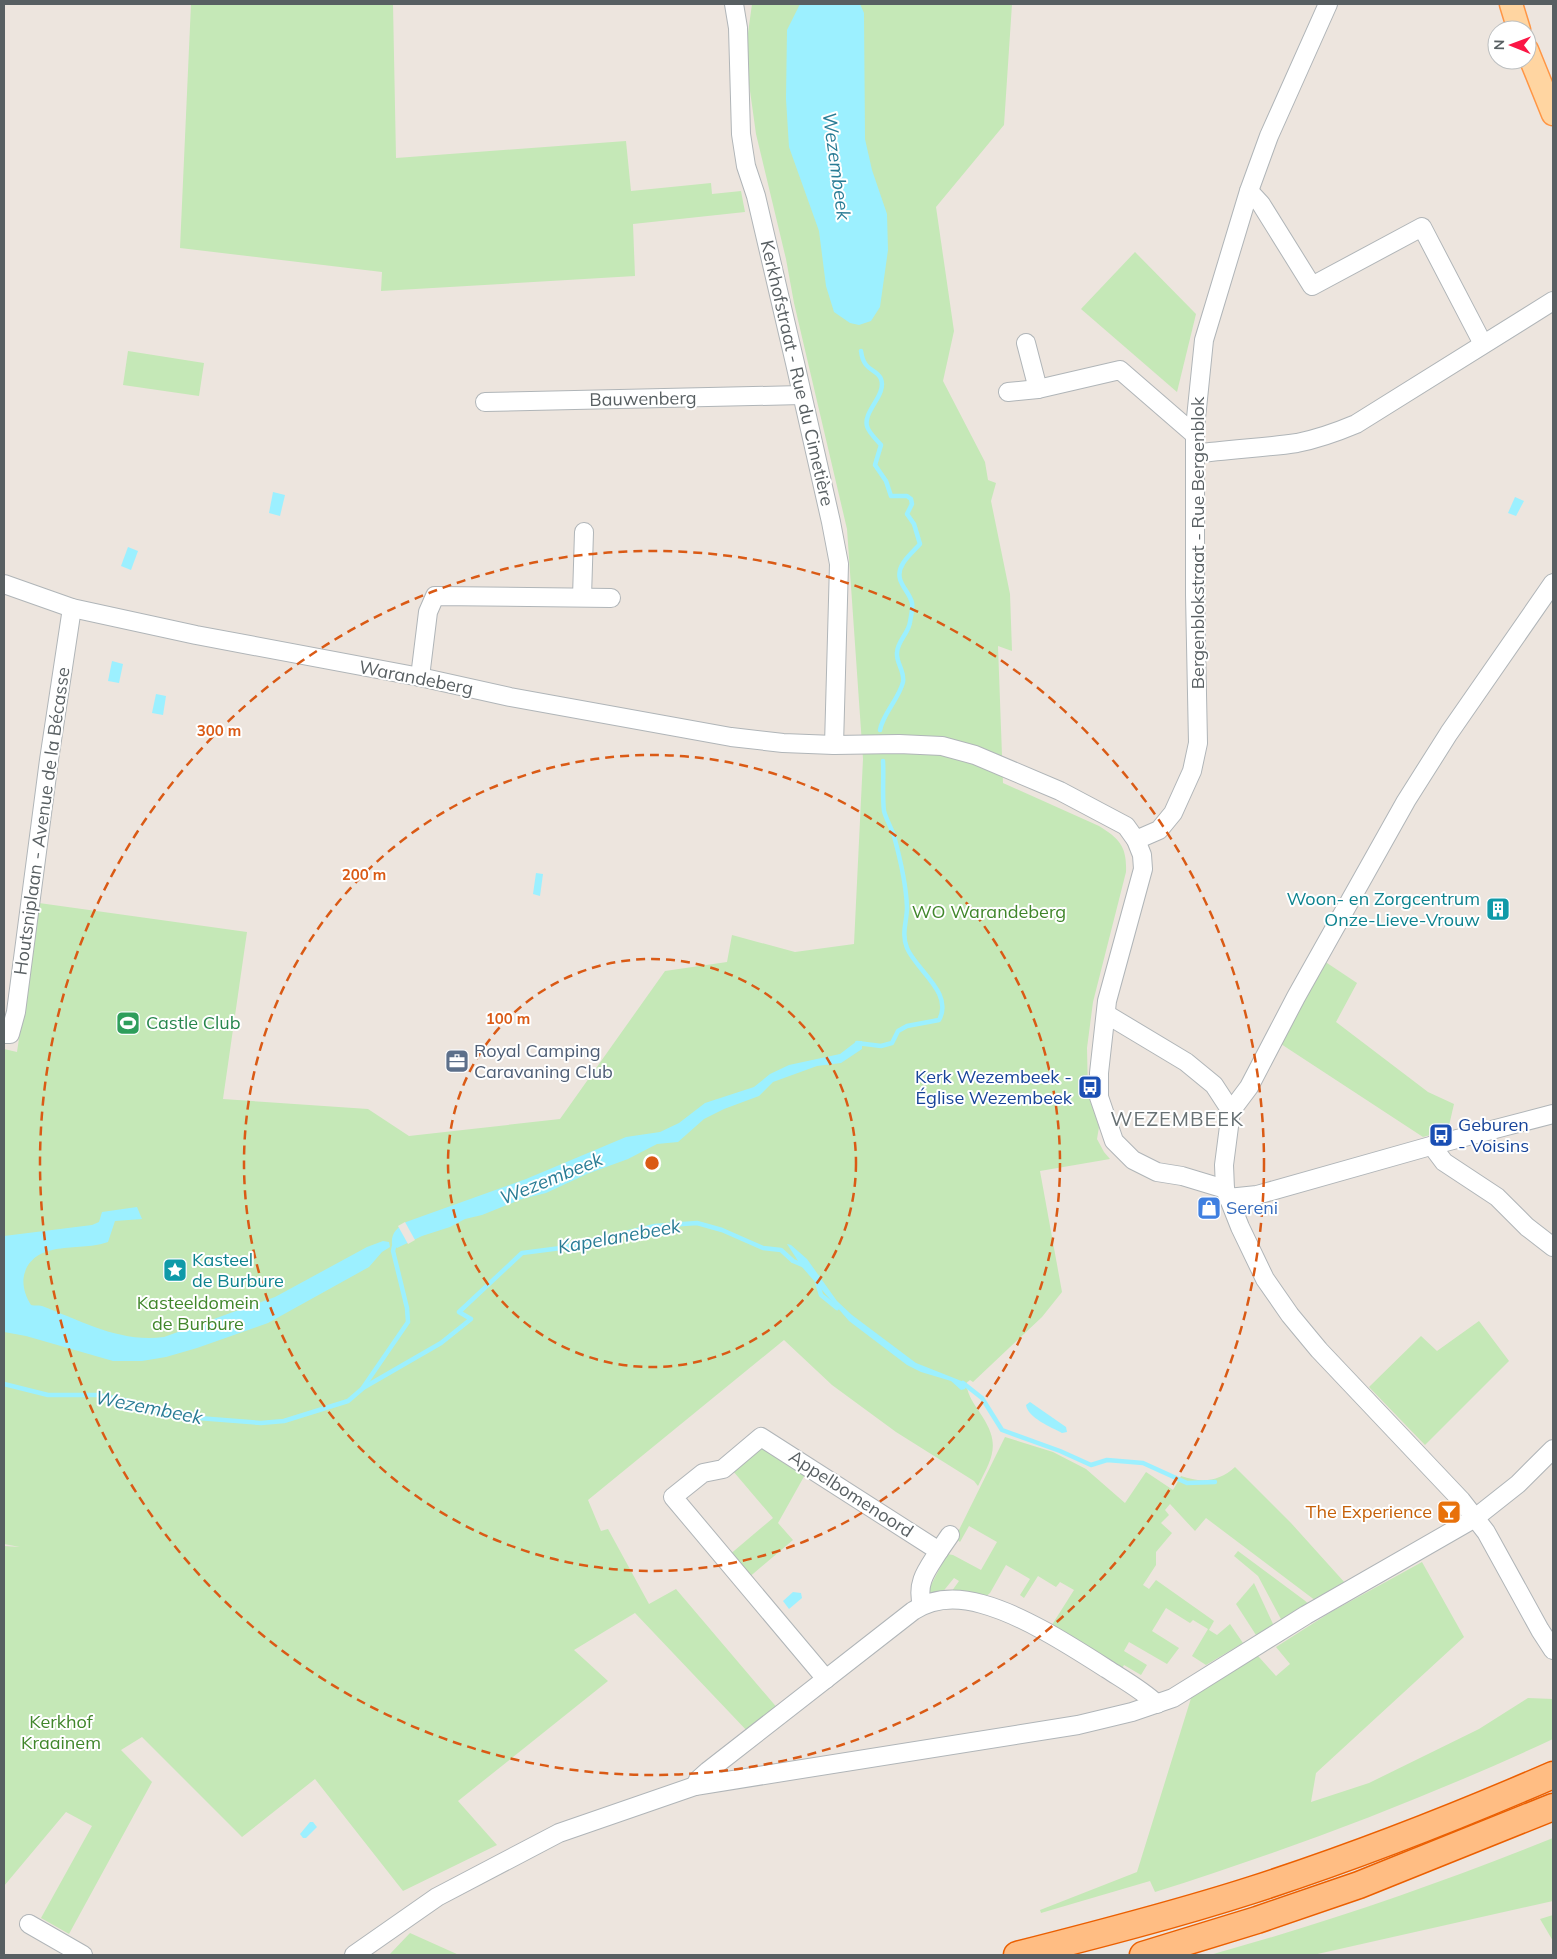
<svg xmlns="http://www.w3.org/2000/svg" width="1557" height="1959" viewBox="0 0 1557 1959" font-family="Mulish,sans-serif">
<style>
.green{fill:#c5e8b7}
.water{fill:#9cf0ff}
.pier{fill:#ede5de}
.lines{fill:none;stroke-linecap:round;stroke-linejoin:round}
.stream{stroke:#9cf0ff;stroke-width:4.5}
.minor-casing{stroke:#b0b5b8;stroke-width:20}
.major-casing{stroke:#ff9645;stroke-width:25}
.highway-casing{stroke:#eb5f00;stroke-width:29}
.minor{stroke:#fff;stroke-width:18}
.major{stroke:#ffd5a1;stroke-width:22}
.highway{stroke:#ffbd83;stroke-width:26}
.ring{fill:none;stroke:#da5a15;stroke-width:2.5;stroke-dasharray:9 6}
.labels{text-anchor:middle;stroke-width:4;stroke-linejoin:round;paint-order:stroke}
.street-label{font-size:18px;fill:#585f62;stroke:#fff}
.culture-label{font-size:18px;fill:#0d838f;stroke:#fff;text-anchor:end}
.park-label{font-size:18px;fill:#40862b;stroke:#fff}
.leisure-label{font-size:18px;fill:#27864d;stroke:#fff;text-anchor:start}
.service-label{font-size:18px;fill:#4e5e75;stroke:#fff;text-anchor:start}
.transit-label{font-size:18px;fill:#164399;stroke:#fff;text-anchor:end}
.shop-label{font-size:18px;fill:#366cbe;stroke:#fff;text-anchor:start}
.food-label{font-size:18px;fill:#c56008;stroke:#fff;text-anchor:end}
.water-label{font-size:19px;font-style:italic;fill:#297c95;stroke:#fff}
.quarter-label{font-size:20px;letter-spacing:1px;fill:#687174;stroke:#fff}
.centre{fill:#da5a15;stroke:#fff;stroke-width:2.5}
.ring-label{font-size:15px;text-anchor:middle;font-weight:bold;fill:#da5a15;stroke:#fff;stroke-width:4;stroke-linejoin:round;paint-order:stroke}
</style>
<rect width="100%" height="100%" fill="#ede5de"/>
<g class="green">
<path d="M 191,4 L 393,4 L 396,158 L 626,141 L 631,191 L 711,183 L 712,194 L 741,191 L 745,212 L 633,224 L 635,276 L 381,291 L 382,272 L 180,248 Z"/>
<path d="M 752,4 L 1012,4 L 1004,125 L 936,207 L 954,331 L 943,381 L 985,462 L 988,480 L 996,483 L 991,501 L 1010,594 L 1012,651 L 998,646 L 1003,783 L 1099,826 C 1120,839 1127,847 1126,872 L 1093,1002 L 1087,1048 L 1088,1093 L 1099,1127 L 1097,1139 L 1104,1152 L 1110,1159 L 1040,1171 L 1062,1292 L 1042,1317 L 973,1382 L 970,1380 L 965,1384 L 953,1380 L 967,1388 C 970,1400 976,1406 982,1416 C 1001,1445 992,1458 978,1486 L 974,1481 L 896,1432 L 832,1385 L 784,1340 L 588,1500 L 601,1531 L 608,1529 L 649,1604 L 676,1589 L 779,1710 L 749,1733 L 635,1613 L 574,1650 L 608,1681 L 458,1801 L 497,1845 L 403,1891 L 315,1779 L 242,1837 L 142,1737 L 121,1750 L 152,1782 L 69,1934 L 41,1918 L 92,1826 L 66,1812 L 4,1886 L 4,1546 L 20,1547 L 4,1544 L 4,1049 L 17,1052 L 39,903 L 247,932 L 223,1099 L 368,1109 L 409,1136 L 560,1119 L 665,971 L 727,962 L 732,935 L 795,952 L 854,944 L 863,759 L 847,529 L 794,303 L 786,259 L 756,134 L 745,55 Z"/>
<path d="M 1135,252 L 1196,314 L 1177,392 L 1081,309 Z"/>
<path d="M 128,351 L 204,363 L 199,396 L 123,385 Z"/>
<path d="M 1324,961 L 1357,983 L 1336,1022 L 1428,1092 L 1454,1104 L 1448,1130 L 1423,1137 L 1281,1044 Z"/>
<path d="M 1479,1321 L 1509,1361 L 1425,1445 L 1369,1387 L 1421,1336 L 1437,1351 Z"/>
<path d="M 1005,1437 L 1053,1452 L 1086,1469 L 1125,1503 L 1146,1472 L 1173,1490 L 1181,1476 C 1201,1483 1219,1482 1235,1467 L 1291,1523 L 1346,1584 L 1316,1601 L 1206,1518 L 1195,1531 L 1170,1504 L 1165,1510 L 1169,1515 L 1161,1523 L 1172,1533 L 1156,1552 L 1156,1565 L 1143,1585 L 1149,1589 L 1156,1580 L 1214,1621 L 1209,1630 L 1217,1635 L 1230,1624 L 1243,1643 L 1206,1665 L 1192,1656 L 1208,1629 L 1193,1620 L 1190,1623 L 1166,1608 L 1152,1631 L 1179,1648 L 1167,1664 L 1129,1642 L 1124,1651 L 1147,1665 L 1141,1675 L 1124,1665 L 1120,1672 L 1050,1628 L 1074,1590 L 1060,1582 L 1056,1587 L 1038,1576 L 1024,1598 L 1020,1595 L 1030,1579 L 1006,1565 L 990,1593 L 984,1598 L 949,1595 L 959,1581 L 954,1578 L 941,1594 L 930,1593 L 930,1587 L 947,1554 L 953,1555 L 981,1570 L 997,1542 L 969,1526 L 960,1542 L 955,1538 Z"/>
<path d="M 761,1448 L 806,1473 L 778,1523 L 793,1540 L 747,1579 L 728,1556 L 773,1518 L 733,1471 Z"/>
<path d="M 1238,1551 L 1304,1600 L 1310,1605 L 1282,1621 L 1258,1576 L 1234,1556 Z"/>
<path d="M 1422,1562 L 1464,1637 L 1316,1773 L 1311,1802 L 1369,1783 L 1479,1729 L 1528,1698 L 1553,1699 L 1553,1739 C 1424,1799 1291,1849 1155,1892 L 1150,1881 L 1041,1913 L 1040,1910 L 1137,1872 L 1192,1695 L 1258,1656 L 1276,1676 L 1290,1664 L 1276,1647 L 1331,1612 Z"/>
<path d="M 1254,1583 L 1274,1626 L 1256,1635 L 1236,1604 Z"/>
<path d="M 1553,1838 L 1553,1901 L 1313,1955 L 1210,1955 C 1326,1923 1441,1883 1553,1838 Z"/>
<path d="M 1553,1915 L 1553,1941 L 1540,1919 Z"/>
<path d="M 410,1933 L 459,1955 L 389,1955 Z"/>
</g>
<g class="water">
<path d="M 800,4 L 860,4 L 864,13 L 865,139 L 872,170 L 887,214 L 888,250 L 880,307 L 871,321 L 859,325 L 850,323 L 834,312 L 826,286 L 819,231 L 789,147 L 786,99 L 787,30 Z"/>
<path d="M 273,492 L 285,495 L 280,516 L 269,513 Z"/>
<path d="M 1515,497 L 1524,501 L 1516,516 L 1508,513 Z"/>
<path d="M 128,547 L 138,551 L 131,570 L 121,566 Z"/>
<path d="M 112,661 L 123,664 L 119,683 L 108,681 Z"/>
<path d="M 156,694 L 166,696 L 163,715 L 152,713 Z"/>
<path d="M 536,873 L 543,874 L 540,896 L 533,894 Z"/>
<path d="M 857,1041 L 862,1041 L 862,1049 L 841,1063 L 817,1066 L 773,1082 L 759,1096 L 724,1109 L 704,1119 L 678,1142 L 657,1144 L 628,1159 L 587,1174 L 546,1193 L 522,1199 L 482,1215 L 465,1219 L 450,1227 L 422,1236 L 397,1248 L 392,1244 C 391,1233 397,1228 406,1222 L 526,1179 L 626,1137 L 660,1132 L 679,1123 L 705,1103 L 754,1087 L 770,1074 L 789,1065 L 840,1054 Z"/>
<path d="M 137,1207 L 142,1219 L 115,1221 L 108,1242 C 82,1252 37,1239 25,1272 C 21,1283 25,1295 31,1305 C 35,1306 38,1305 42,1306 C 82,1321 120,1343 164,1337 L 275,1297 L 367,1247 L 383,1241 L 389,1242 L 390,1247 L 382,1252 L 369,1267 L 268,1323 L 197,1348 L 166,1357 L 142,1361 L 113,1361 L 26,1336 L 4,1332 L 4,1236 L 92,1225 L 99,1222 L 102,1212 Z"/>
<path d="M 787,1244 L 791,1245 L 807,1259 L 837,1301 L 852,1315 L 916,1363 L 964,1382 L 966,1385 L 965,1389 L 961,1390 L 951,1381 L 921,1372 L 907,1365 L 849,1321 L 802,1267 Z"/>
<path d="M 1030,1402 L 1066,1427 L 1067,1432 L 1062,1433 C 1051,1427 1028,1418 1026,1405 Z"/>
<path d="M 793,1592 L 801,1593 L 802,1598 L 789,1609 L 783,1601 Z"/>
<path d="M 310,1822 L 313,1822 L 317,1827 L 306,1838 L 303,1838 L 300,1834 Z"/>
</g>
<path class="pier" d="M 405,1222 L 415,1240 L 408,1244 L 398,1226 Z"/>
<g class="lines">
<g class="stream">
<path d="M 861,351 C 864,373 877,368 881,379 C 887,395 863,411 867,426 C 868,432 877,440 881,445 L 875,465 L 886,481 L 891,496 L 907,496 L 911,499 L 912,504 L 907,514 L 914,524 L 920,544 C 912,553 896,565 900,579 C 902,587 910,594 912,603 C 913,608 911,616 910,622 C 909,633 897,641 897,653 C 896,663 905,671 903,682 C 899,699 883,713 880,730"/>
<path d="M 857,1043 L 881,1046 L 892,1043 L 898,1031 L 907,1026 L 939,1020 C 954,993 916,970 907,948 C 901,933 907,922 907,907 C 906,883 900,858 894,836 C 891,827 886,819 884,811 C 882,795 884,777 883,761"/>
<path d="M 817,1282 L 821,1295 L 837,1308"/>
<path d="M 963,1383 L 982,1398 L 1002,1430 L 1060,1451 L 1091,1465 L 1107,1460 L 1143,1463 L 1187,1483 L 1215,1482"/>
<path d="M 4,1384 L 48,1395 L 98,1395 L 129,1401 L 172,1416 L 261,1423 L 284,1421 L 348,1401 L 362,1389 L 408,1322 L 407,1308 L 393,1251 L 395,1242"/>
<path d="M 363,1388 L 441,1343 L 471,1319 L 459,1312 L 522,1253 L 561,1248 L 655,1226 L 697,1223 L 722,1230 L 763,1248 L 781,1250 L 793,1261 L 805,1266"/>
</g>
<g class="minor-casing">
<g id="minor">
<path d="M 734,4 L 738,28 L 741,134 L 746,166 L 756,196 L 795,363 L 831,522 L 839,564 L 834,745"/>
<path d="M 1249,191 L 1261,204 L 1312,286 L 1422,227 L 1483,344"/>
<path d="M 1026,343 L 1038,389"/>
<path d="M 1008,392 L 1038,389 L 1120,370 L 1195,435"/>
<path d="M 485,402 L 802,395"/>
<path d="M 1195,454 C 1229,449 1263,448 1297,443 C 1317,439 1337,432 1356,424 L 1553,301"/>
<path d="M 4,584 L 72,608 L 196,635 L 420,677 L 510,697 L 731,737 L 783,743 L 834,745 L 899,744 L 942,746 L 975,755 L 1060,791 L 1126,826 L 1136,840 L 1142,855 L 1143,869 L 1107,1001 L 1099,1073 L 1099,1097 L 1114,1141 L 1133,1160 L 1157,1172 L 1182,1176 L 1225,1189"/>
<path d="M 582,597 L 584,532"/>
<path d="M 420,677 L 428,612 L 435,596 L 611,598"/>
<path d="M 1136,840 L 1159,830 L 1173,813 L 1192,771 L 1198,743 L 1195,595 L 1195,428 L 1204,340 L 1249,191 L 1269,136 L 1328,4"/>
<path d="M 1106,1014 L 1186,1062 L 1214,1085 L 1231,1111 L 1224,1165 L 1225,1189 L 1240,1227 L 1265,1279 L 1290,1315 L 1319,1350 L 1461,1500 L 1486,1532 L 1540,1630 L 1553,1650"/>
<path d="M 4,1034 L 10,1034 L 16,1012 L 49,760 L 72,608"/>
<path d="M 1231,1111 L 1249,1087 L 1296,997 L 1406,801 L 1449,733 L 1553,583"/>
<path d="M 1432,1146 L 1444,1162 L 1497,1197 L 1527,1227 L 1553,1247"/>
<path d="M 1228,1198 L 1257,1195 L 1434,1145 L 1553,1114"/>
<path d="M 939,1551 L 950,1535"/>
<path d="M 826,1679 L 673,1497 L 703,1473 L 723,1469 L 761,1437 L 939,1551 C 927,1570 916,1582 922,1605"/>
<path d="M 695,1786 L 698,1780 L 708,1771 L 913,1611 C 934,1597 958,1597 982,1604 C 1023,1615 1071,1646 1107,1669 C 1124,1680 1142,1690 1157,1704"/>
<path d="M 29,1924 L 83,1955"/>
<path d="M 354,1955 L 437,1897 L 559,1833 L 695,1786 L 1078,1725 L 1132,1712 L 1173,1698 L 1194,1685 L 1306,1615 L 1475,1518 L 1518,1484 L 1553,1449"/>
</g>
</g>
<g class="major-casing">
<g id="major">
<path d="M 1511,4 L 1519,30"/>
<path d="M 1527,50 L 1553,114"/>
</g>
</g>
<g class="highway-casing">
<g id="highway">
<path d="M 1017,1955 C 1096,1935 1174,1915 1252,1890 C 1354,1857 1454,1818 1553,1775"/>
<path d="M 1143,1955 L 1257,1920 L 1359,1885 L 1553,1807"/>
</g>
</g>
<use href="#minor" class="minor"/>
<use href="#major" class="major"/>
<use href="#highway" class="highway"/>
</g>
<g class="ring">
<circle cx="652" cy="1163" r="204"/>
<circle cx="652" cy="1163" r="408"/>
<circle cx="652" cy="1163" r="612"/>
</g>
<defs>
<g id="building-square" transform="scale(1.25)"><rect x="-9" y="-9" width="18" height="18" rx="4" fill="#0f9aa8" stroke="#fff"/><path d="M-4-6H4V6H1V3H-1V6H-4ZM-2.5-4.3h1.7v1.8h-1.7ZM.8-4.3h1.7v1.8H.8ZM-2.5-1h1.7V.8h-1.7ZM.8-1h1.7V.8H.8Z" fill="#fff"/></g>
<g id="stadium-square" transform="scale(1.25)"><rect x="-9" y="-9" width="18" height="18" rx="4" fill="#2e9e5b" stroke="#fff"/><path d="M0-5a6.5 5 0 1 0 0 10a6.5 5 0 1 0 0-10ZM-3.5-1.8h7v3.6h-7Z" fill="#fff"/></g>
<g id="office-square" transform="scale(1.25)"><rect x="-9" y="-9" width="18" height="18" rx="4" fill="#5c6f8a" stroke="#fff"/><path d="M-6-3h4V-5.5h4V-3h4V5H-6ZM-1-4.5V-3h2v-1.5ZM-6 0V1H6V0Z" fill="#fff"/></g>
<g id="bus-square" transform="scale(1.25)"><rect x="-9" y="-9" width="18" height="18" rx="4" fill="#1a4fb4" stroke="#fff"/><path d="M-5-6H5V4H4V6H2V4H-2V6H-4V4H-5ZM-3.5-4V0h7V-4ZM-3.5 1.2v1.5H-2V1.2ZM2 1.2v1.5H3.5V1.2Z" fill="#fff"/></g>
<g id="shop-square" transform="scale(1.25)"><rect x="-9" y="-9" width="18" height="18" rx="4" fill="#3f7fe0" stroke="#fff"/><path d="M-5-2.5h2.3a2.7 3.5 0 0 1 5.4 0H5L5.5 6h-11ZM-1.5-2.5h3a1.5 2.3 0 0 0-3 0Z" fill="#fff"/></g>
<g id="sight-square" transform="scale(1.25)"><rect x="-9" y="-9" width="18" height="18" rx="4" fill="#0f9aa8" stroke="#fff"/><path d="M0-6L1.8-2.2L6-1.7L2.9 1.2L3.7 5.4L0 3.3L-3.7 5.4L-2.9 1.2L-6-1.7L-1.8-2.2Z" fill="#fff"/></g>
<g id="bar-square" transform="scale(1.25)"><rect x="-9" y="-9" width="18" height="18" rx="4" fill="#e8710a" stroke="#fff"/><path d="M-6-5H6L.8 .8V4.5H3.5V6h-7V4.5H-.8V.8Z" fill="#fff"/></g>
</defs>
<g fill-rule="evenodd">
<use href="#building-square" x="1498" y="909"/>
<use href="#stadium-square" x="128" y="1023"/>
<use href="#office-square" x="457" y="1061"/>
<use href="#bus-square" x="1090" y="1087"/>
<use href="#bus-square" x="1441" y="1135"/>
<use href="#shop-square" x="1209" y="1208"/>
<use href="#sight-square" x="175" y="1270"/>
<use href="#bar-square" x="1449" y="1512"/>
</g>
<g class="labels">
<g class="street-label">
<text transform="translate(797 373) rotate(77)" y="6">Kerkhofstraat - Rue du Cimetière</text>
<text transform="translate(643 399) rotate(-1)" y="6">Bauwenberg</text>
<text transform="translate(1198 543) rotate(-90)" y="6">Bergenblokstraat - Rue Bergenblok</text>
<text transform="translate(416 678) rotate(11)" y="6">Warandeberg</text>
<text transform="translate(42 821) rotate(-82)" y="6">Houtsniplaan - Avenue de la Bécasse</text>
<text transform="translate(851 1494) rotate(33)" y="6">Appelbomenoord</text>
</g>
<g class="culture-label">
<text x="1480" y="905">Woon- en Zorgcentrum<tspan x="1480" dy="21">Onze-Lieve-Vrouw</tspan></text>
<text x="192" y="1266" text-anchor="start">Kasteel<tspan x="192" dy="21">de Burbure</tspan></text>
</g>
<g class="park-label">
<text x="989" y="918">WO Warandeberg</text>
<text x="198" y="1309">Kasteeldomein<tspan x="198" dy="21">de Burbure</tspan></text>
<text x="61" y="1728">Kerkhof<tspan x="61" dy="21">Kraainem</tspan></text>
</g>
<g class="leisure-label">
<text x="146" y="1029">Castle Club</text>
</g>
<g class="service-label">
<text x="474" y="1057">Royal Camping<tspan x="474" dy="21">Caravaning Club</tspan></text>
</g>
<g class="transit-label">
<text x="1072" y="1083">Kerk Wezembeek -<tspan x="1072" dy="21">Église Wezembeek</tspan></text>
<text x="1458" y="1131" text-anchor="start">Geburen<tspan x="1458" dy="21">- Voisins</tspan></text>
</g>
<g class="shop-label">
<text x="1226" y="1214">Sereni</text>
</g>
<g class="food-label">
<text x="1432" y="1518">The Experience</text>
</g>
<g class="water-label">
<text transform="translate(837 166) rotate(82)" y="7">Wezembeek</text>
<text transform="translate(551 1178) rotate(-22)" y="7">Wezembeek</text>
<text transform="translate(619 1236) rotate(-10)" y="7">Kapelanebeek</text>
<text transform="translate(149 1407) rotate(11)" y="7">Wezembeek</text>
</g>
<g class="quarter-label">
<text x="1177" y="1126">WEZEMBEEK</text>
</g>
</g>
<circle cx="652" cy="1163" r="8" class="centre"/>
<g class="ring-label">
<text x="219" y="736">300 m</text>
<text x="364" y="880">200 m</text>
<text x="508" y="1024">100 m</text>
</g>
<rect width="1557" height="1959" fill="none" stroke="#585f62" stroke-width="10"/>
<g transform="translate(1512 45) rotate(271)"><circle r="24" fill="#ffffff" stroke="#bcbfc0"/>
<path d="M0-4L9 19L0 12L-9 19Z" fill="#fb1645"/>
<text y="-8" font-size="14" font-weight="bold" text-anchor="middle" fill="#585f62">N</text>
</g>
</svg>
